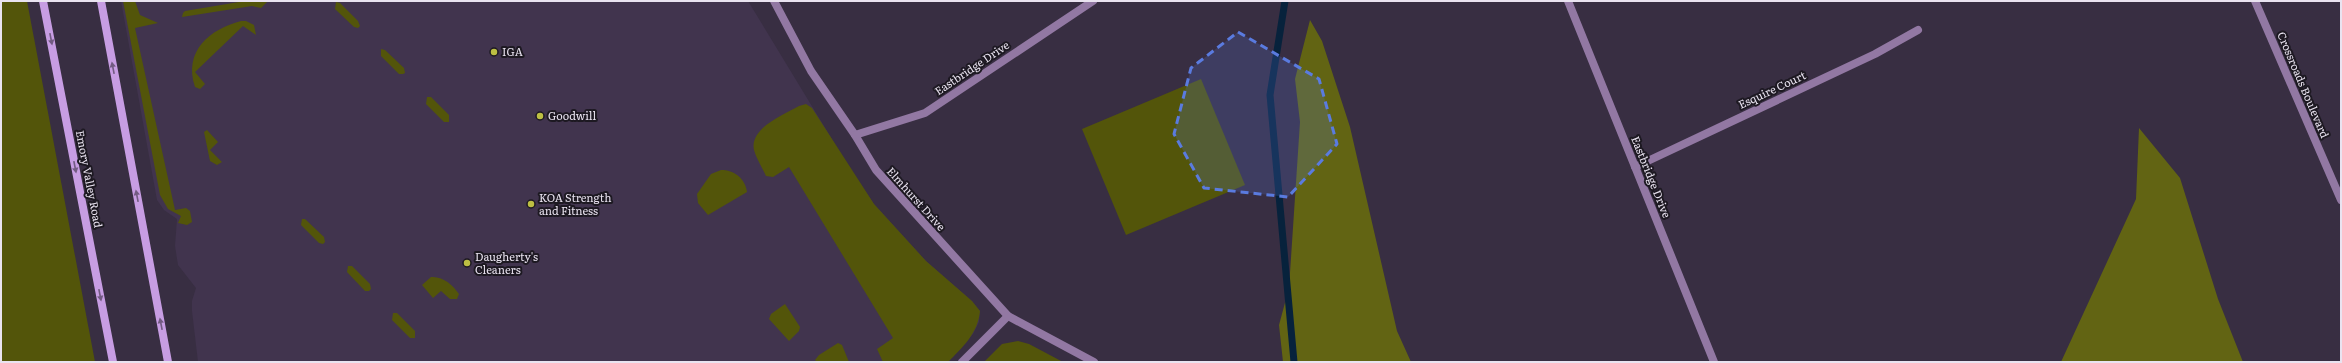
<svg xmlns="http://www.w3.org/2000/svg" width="2342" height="363" viewBox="0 0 2342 363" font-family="Literata,serif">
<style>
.built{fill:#41344e}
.green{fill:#53550a}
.forest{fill:#626413}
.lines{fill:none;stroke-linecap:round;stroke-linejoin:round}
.stream{stroke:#07223c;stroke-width:7}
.minor{stroke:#9278a3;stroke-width:8}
.secondary{stroke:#c79de3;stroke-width:8}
.oneway{fill:#725b82}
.marked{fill:#5a7bdf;fill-opacity:0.2;stroke:#5a7bdf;stroke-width:3;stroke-dasharray:8 5;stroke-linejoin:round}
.poi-dot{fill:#bdbf43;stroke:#1d1922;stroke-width:1.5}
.labels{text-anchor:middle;stroke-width:4;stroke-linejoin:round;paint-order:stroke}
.poi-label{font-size:11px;fill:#e9e3f0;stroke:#1d1922;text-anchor:start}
.street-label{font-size:11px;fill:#e9e3f0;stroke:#1d1922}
</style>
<rect width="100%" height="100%" fill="#382e42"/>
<path class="built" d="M 121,1 L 748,1 L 847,164 L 874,204 L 926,261 L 972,301 L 980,311 L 979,322 L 973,334 L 948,362 L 198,362 L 192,311 L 192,301 L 196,288 L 178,265 L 175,246 L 177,219 L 164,210 L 157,200 Z"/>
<g class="green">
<path d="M 1,1 L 27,1 L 95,362 L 1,362 Z"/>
<path d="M 123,1 L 135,1 L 140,15 L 158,23 L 135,28 L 175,210 L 186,208 L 190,211 L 192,222 L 187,225 L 178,223 L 181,216 L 168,209 L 160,195 Z"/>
<path d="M 245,1 L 268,1 L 261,8 L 252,6 L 182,17 L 183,13 L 185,11 Z"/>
<path d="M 336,2 L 340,3 L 358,21 L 360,26 L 358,28 L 354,27 L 335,9 Z"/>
<path d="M 241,21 L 246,21 L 254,25 L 256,35 L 243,26 L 195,72 L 205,84 L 200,89 L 195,87 C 183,51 210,29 241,21 Z"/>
<path d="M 381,49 L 385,50 L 404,68 L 405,73 L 403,74 L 399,74 L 381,56 Z"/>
<path d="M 1201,79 L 1245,185 L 1126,235 L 1082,129 Z"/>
<path d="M 427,97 L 431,97 L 449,115 L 449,122 L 444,122 L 426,104 Z"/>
<path d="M 806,104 L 812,108 L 874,204 L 926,261 L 972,301 L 980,311 C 978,333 963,347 948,362 L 883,362 L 877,349 L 893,338 L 789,167 L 773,177 L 766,176 C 762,167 756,158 754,150 C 749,128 785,114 799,106 Z"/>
<path d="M 207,130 L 218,142 L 210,150 L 222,162 L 217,165 L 210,161 L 204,132 Z"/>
<path d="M 721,170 C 734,170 745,178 747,192 L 708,215 L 698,203 L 697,194 L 711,174 Z"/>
<path d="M 302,219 L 305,219 L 324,237 L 325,242 L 323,244 L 319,243 L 301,225 Z"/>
<path d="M 348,266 L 352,266 L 370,284 L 371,289 L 369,291 L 365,291 L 347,272 Z"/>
<path d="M 431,277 C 443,276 453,285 459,294 L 457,299 L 450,299 L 441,291 L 433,298 L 422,285 Z"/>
<path d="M 785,304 L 800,327 L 799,331 L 789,341 L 769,319 L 771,314 Z"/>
<path d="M 393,313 L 397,313 L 415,331 L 415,338 L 410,338 L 392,320 Z"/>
<path d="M 1018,341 L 1029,344 L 1063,362 L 984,362 L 1002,344 Z"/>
<path d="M 838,343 L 842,345 L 849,362 L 817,362 L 815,360 L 819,355 Z"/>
</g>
<g class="forest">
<path d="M 1310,20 L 1322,41 L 1350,127 L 1397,331 L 1411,362 L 1283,362 L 1279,325 L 1289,288 L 1300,122 L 1295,79 Z"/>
<path d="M 2139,128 L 2180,178 L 2218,299 L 2243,362 L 2061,362 L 2136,199 Z"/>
</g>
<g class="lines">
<path class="stream" d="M 1285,1 L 1270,95 L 1294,362"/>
<g class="minor">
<path d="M 774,1 L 811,71 L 855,135 L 876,170 L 1008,316 L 1094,362"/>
<path d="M 1568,1 L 1714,362"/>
<path d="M 2255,1 L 2341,200"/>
<path d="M 855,135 L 925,113 L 1093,1"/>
<path d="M 1635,167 L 1875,54 L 1918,30"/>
<path d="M 962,362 L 1008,316"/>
</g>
<g class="secondary">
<path d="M 43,1 L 113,362"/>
<path d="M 101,1 L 168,362"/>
</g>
</g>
<defs><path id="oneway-solid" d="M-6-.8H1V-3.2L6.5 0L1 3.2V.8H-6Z"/></defs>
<g class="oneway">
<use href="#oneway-solid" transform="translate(51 39) rotate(79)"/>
<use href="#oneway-solid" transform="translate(113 68) rotate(-101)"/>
<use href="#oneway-solid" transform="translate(75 167) rotate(79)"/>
<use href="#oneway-solid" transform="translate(137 196) rotate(-101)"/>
<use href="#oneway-solid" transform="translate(100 295) rotate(79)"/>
<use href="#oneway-solid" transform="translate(161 324) rotate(-101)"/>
</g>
<path class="marked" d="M 1238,32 L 1319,79 L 1337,144 L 1288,197 L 1204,188 L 1174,134 L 1191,68 Z"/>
<g class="poi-dot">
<circle cx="494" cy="52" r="4"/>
<circle cx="540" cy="116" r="4"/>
<circle cx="531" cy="204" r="4"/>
<circle cx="467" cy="263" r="4"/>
</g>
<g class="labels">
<g class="poi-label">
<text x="502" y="56">IGA</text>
<text x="548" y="120">Goodwill</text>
<text x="539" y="202">KOA Strength<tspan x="539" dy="13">and Fitness</tspan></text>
<text x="475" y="261">Daugherty's<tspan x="475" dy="13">Cleaners</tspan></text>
</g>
<g class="street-label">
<text transform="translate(972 68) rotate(-34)" y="4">Eastbridge Drive</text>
<text transform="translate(2303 85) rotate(67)" y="4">Crossroads Boulevard</text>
<text transform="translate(1772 90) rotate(-25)" y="4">Esquire Court</text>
<text transform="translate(1651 177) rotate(68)" y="4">Eastbridge Drive</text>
<text transform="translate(89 179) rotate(79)" y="4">Emory Valley Road</text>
<text transform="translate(916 199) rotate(48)" y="4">Elmhurst Drive</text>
</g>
</g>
<rect width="2342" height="363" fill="none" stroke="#e9e3f0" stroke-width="4"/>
</svg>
